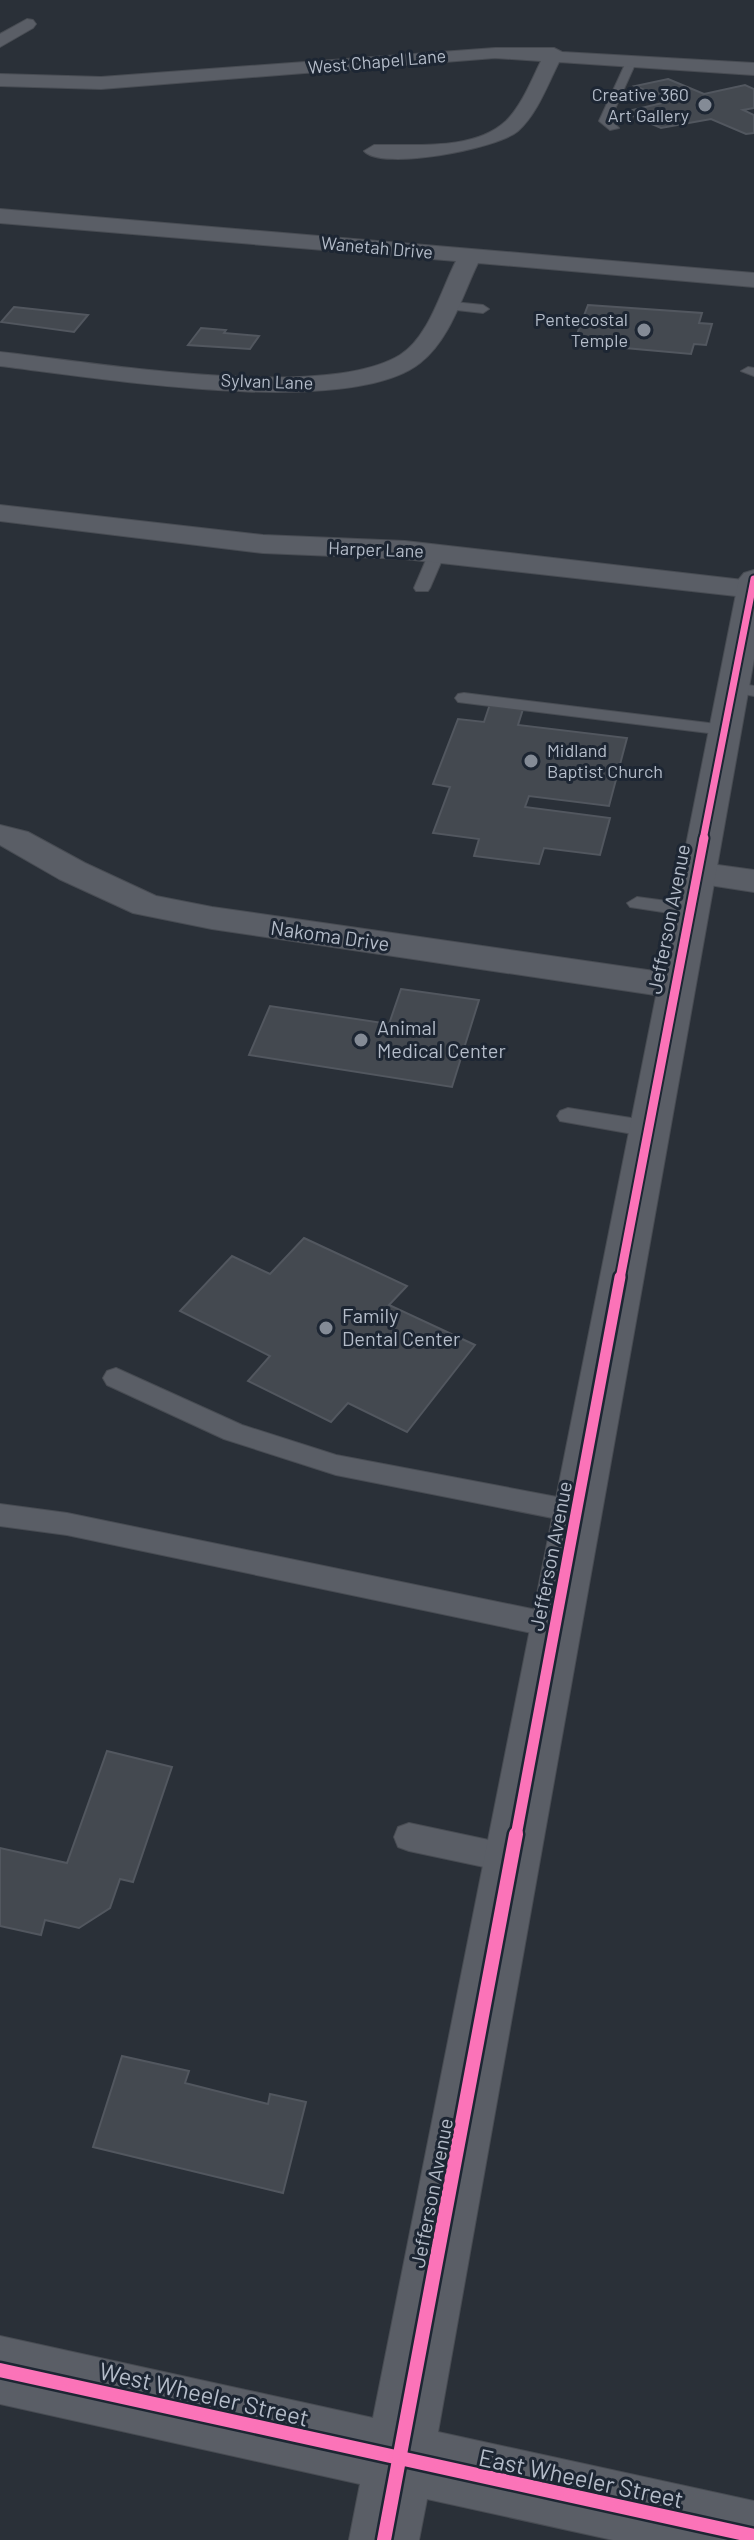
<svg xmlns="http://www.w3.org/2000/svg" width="754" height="2540" viewBox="0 0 754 2540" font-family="Barlow,sans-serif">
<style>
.building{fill:#444950;stroke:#52575f;stroke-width:2}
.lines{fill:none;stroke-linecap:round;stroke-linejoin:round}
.service-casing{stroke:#484c53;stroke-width:2}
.minor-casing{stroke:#484c53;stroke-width:2}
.tertiary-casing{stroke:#484c53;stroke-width:2}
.service{fill:#5a5e66;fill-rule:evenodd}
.minor{fill:#5a5e66;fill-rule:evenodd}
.tertiary{fill:#5a5e66;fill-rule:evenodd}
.cycleway-far3-casing{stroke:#1d2633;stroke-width:11}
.cycleway-far2-casing{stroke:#1d2633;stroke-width:13}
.cycleway-far1-casing{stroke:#1d2633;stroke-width:16}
.cycleway-casing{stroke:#1d2633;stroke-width:19}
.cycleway-far3{stroke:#fb73b8;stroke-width:7}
.cycleway-far2{stroke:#fb73b8;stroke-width:9}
.cycleway-far1{stroke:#fb73b8;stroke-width:11}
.cycleway{stroke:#fb73b8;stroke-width:14}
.poi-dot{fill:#848b96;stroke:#1d2633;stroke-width:3}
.labels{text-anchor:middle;stroke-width:6;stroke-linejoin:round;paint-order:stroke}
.far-street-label{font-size:18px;fill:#b4bcc9;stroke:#1d2633}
.far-poi-label{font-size:18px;fill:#b4bcc9;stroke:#1d2633;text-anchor:end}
.street-label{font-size:20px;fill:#b4bcc9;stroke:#1d2633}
.poi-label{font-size:20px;fill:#b4bcc9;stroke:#1d2633;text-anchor:start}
.near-street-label{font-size:24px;fill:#b4bcc9;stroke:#1d2633}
</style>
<rect width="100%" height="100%" fill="#2a3038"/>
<g class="building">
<path d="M 668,79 L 704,94 L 745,85 L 754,89 L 754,108 L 743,110 L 754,115 L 754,133 L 746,134 L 711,119 L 661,128 L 624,112 L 671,101 L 635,86 Z"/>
<path d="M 588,305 L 702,313 L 699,323 L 712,324 L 706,345 L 694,344 L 691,354 L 592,345 L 594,339 L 576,337 Z"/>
<path d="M 14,307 L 88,315 L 74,332 L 1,322 Z"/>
<path d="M 201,328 L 226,330 L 224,333 L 259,336 L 250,349 L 188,345 Z"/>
<path d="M 490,704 L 523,709 L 518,725 L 627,738 L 609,806 L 529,796 L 525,807 L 610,818 L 600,855 L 544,848 L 539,864 L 474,856 L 479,839 L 433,833 L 450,787 L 433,784 L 458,719 L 484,722 Z"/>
<path d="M 401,989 L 479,1000 L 452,1087 L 249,1055 L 270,1006 L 389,1024 Z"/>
<path d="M 304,1238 L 407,1286 L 389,1305 L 475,1345 L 407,1432 L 348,1403 L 331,1422 L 248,1381 L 270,1356 L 180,1311 L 232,1256 L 270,1274 Z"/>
<path d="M 107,1751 L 172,1767 L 133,1882 L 120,1879 L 110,1908 L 79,1928 L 45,1920 L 41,1935 L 0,1926 L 0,1848 L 67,1863 Z"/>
<path d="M 122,2056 L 189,2071 L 185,2083 L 268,2104 L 270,2094 L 306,2102 L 283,2193 L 93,2147 Z"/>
</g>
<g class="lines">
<g class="service-casing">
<g id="service">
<path d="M 632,57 L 637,60 L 610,120 L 619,128 L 610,130 L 599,121 L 627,60 Z"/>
<path d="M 444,301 L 483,305 L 489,309 L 483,313 L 439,308 L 438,305 Z"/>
<path d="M 748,367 L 754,368 L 754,376 L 741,371 Z"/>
<path d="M 437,548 L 445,553 L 430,588 L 428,591 L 416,591 L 414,588 L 429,553 Z"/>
<path d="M 733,682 L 754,686 L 754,696 L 727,691 L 724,687 Z"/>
<path d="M 464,693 L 725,725 L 734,730 L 725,735 L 458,702 L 455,698 L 458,694 Z"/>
<path d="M 637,897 L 689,904 L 699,910 L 689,916 L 630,907 L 627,903 Z"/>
<path d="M 568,1108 L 650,1121 L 658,1124 L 661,1129 L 658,1134 L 650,1137 L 560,1121 L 557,1116 L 560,1111 Z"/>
<path d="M 116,1368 L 242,1425 L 336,1455 L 578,1501 L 587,1504 L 591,1512 L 587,1520 L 578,1523 L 336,1475 L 224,1439 L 107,1385 L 103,1378 L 107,1371 Z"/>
<path d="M 0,1504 L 67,1513 L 556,1614 L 566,1617 L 570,1626 L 566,1635 L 556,1638 L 67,1535 L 0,1526 Z"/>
<path d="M 409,1823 L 512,1845 L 523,1849 L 527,1859 L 523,1869 L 512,1873 L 409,1851 L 398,1847 L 394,1837 L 398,1827 Z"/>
</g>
</g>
<g class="minor-casing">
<g id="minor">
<path d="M 27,19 L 33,20 L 36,24 L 33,28 L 0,47 L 0,34 Z"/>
<path d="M 495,48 L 554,48 L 562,52 L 754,63 L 754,75 L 559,62 C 547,86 537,114 518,131 C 497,149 381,171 364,151 L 374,145 C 415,144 474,151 506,121 C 522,105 531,81 541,61 L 495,58 L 101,89 L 0,86 L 0,74 L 101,77 Z"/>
<path d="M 0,209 L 754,273 L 754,287 L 478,263 C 462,296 450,340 420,363 C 348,420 92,377 0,366 L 0,352 C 92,362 323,402 400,355 C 429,337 441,290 456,261 L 0,223 Z"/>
<path d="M 0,505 L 263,535 L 405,541 L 752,581 L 754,598 L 405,559 L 263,553 L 0,521 Z"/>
<path d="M 0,825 L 28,832 L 85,863 L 156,896 L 212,907 L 675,974 L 688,978 L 694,986 L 688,994 L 675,998 L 212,929 L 133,913 L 59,879 L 0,845 Z"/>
<path d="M 696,862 L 754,870 L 754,892 L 683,881 L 678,873 L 683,865 Z"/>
</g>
</g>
<g class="tertiary-casing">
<path id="tertiary" d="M 754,570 L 754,659 L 438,2432 L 754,2501 L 754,2540 L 613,2540 L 427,2499 L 419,2540 L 349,2540 L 360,2484 L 0,2404 L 0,2336 L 373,2418 L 739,579 L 744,573 Z"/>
</g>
<use href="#service" class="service"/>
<use href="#minor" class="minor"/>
<use href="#tertiary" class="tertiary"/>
<g class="cycleway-far3-casing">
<path id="cycleway-far3" d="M 703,840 L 754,579"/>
</g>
<g class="cycleway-far2-casing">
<path id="cycleway-far2" d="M 620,1279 L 704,838"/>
</g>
<g class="cycleway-far1-casing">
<path id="cycleway-far1" d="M 516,1836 L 620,1277"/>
</g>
<g class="cycleway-casing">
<g id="cycleway">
<path d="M 0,2370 L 754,2536"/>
<path d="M 384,2540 L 516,1834"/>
</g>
</g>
<use href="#cycleway-far3" class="cycleway-far3"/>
<use href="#cycleway-far2" class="cycleway-far2"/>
<use href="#cycleway-far1" class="cycleway-far1"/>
<use href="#cycleway" class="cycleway"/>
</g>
<g class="poi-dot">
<circle cx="705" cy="105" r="8"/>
<circle cx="644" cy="330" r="8"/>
<circle cx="531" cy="761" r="8"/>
<circle cx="361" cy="1040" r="8"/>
<circle cx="326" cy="1328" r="8"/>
</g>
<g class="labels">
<g class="far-street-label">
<text transform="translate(377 62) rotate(-5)" y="6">West Chapel Lane</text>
<text transform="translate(377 248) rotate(5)" y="6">Wanetah Drive</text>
<text transform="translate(267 382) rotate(2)" y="6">Sylvan Lane</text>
<text transform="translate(376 550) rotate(2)" y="6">Harper Lane</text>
</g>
<g class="far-poi-label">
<text x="689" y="101">Creative 360<tspan x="689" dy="21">Art Gallery</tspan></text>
<text x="628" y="326">Pentecostal<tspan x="628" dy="21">Temple</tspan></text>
<text x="547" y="757" text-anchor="start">Midland<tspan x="547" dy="21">Baptist Church</tspan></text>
</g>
<g class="street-label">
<text transform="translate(669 919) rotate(-79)" y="7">Jefferson Avenue</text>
<text transform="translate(330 936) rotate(8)" y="7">Nakoma Drive</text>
<text transform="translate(551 1556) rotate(-79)" y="7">Jefferson Avenue</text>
<text transform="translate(432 2193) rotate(-79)" y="7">Jefferson Avenue</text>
</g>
<g class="poi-label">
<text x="377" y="1035">Animal<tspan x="377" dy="23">Medical Center</tspan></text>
<text x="342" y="1323">Family<tspan x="342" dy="23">Dental Center</tspan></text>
</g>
<g class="near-street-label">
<text transform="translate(204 2395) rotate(13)" y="8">West Wheeler Street</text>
<text transform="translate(581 2479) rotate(12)" y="8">East Wheeler Street</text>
</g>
</g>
</svg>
